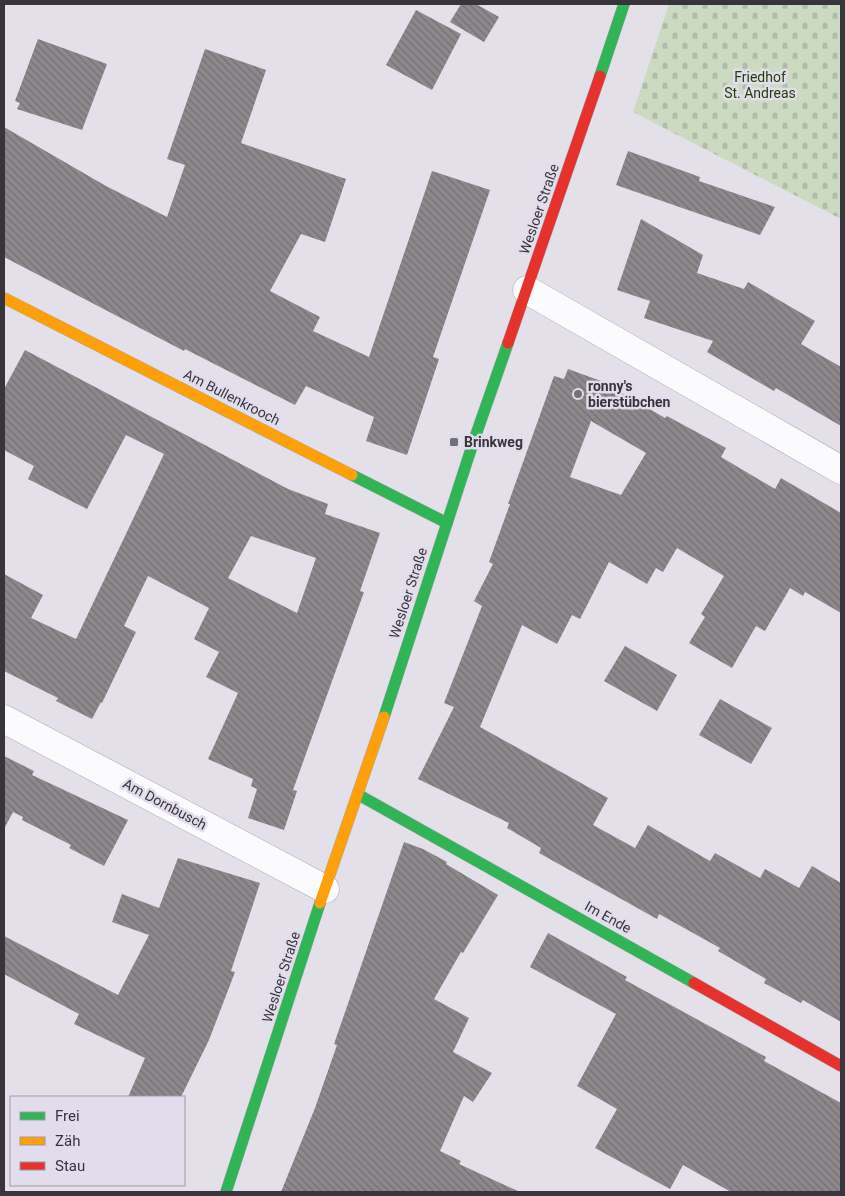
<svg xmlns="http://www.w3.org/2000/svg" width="845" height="1196" viewBox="0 0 845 1196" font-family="Roboto,sans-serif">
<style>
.cemetery{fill:url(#cemetery-stones)}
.building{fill:url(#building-back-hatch);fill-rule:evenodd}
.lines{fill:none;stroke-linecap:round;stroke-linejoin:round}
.street-casing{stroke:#a9a7ae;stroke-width:29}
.fast-casing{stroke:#a9a7ae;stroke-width:12}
.slow-casing{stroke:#a9a7ae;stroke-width:12}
.jam-casing{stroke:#a9a7ae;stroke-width:12}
.street{stroke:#fbfafc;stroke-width:28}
.fast{stroke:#30b455;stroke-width:11}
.slow{stroke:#ff9f0a;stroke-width:11}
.jam{stroke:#e5322d;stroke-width:11}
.poi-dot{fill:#737178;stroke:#e1dded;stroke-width:2}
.labels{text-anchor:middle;stroke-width:5;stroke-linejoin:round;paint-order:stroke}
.park-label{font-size:14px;fill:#253f00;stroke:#e1dded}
.street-label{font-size:14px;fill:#37353b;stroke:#e1dded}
.poi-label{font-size:14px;font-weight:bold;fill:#37353b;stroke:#e1dded;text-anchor:start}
</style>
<defs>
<pattern id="cemetery-stones" width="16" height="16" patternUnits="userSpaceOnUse" patternTransform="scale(1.25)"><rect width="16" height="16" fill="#ccdac2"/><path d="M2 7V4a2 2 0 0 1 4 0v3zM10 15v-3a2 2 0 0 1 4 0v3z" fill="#b0bca8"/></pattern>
<pattern id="building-back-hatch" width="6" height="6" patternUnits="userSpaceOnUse" patternTransform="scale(1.25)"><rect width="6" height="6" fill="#8c888b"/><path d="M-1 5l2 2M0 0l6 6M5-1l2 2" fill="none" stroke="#737073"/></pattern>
</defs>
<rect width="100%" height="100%" fill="#e3e0ea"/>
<path class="cemetery" d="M 669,4 L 841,4 L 841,219 L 633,112 Z"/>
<g class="building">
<path d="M 461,4 L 476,4 L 499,17 L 484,42 L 450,22 Z"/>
<path d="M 416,10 L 461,34 L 432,90 L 386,65 Z"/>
<path d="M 38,39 L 107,64 L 82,130 L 17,109 L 20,103 L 15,101 Z"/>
<path d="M 205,49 L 266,70 L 241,143 L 346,179 L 325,242 L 301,234 L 270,291 L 320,317 L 313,331 L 369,357 L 432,171 L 490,190 L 433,357 L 439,359 L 407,455 L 366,441 L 374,417 L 306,386 L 295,405 L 185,349 L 184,351 L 4,257 L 4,127 L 106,186 L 167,217 L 185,165 L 167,159 Z"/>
<path d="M 628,151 L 700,177 L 699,181 L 775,207 L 760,235 L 616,185 Z"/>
<path d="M 641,219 L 703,255 L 697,273 L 744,289 L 748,282 L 815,321 L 801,344 L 841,367 L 841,426 L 776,388 L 774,391 L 707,352 L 713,341 L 644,318 L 650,301 L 617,290 Z"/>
<path d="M 25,350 L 288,489 L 328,504 L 325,514 L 380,533 L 360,591 L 364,592 L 293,790 L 297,791 L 284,830 L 248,818 L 257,789 L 251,786 L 253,779 L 208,759 L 238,693 L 206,677 L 219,652 L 194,639 L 209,608 L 148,576 L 124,626 L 136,632 L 102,703 L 101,702 L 92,719 L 56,701 L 58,698 L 4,671 L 4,574 L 43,595 L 31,618 L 76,639 L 164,454 L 126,435 L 87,509 L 28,479 L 34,466 L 4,450 L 4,389 ZM 251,536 L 316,558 L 297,613 L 228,578 Z"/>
<path d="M 568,369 L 601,381 L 665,418 L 667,416 L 726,448 L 721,457 L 775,489 L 781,478 L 841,513 L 841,613 L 805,592 L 803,596 L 790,588 L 765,631 L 756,626 L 732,668 L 689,643 L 705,617 L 701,614 L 724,576 L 677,548 L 663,572 L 656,568 L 647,584 L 609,562 L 580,619 L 572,615 L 557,644 L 522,625 L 480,727 L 608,798 L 593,825 L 635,848 L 648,825 L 710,861 L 715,853 L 760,878 L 765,869 L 799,888 L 812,866 L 841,883 L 841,1022 L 803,1000 L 801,1003 L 764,983 L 766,979 L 718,951 L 720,948 L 659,914 L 657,919 L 539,853 L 541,848 L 507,828 L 509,823 L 418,779 L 454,707 L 444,703 L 482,606 L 474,601 L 493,564 L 489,562 L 510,504 L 508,504 L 554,376 L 564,379 ZM 591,421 L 646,453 L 621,495 L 570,477 Z"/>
<path d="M 625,646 L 677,675 L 657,711 L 604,681 Z"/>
<path d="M 720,699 L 772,728 L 751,764 L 699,735 Z"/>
<path d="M 4,756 L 34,771 L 32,775 L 128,820 L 104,866 L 69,848 L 71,845 L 22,820 L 23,817 L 13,812 L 4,829 Z"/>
<path d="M 404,842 L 423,849 L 447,862 L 446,864 L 498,895 L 463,953 L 461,952 L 434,999 L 469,1018 L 453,1052 L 492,1073 L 473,1102 L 464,1096 L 440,1151 L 461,1161 L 459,1164 L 520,1192 L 281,1192 L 315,1108 L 337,1045 L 334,1044 Z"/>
<path d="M 178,858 L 260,883 L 231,971 L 235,972 L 209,1040 L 181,1097 L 128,1097 L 145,1058 L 74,1024 L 79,1014 L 4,974 L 4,936 L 118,995 L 149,935 L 112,922 L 122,894 L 159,908 Z"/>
<path d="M 548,933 L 627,977 L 625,980 L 766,1057 L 764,1061 L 841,1103 L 841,1192 L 731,1192 L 683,1165 L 670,1189 L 595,1148 L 617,1109 L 577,1086 L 616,1014 L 530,967 Z"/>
</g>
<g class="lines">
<g class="street-casing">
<g id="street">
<path d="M 527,290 L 841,470"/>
<path d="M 4,719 L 325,889"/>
</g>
</g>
<g class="fast-casing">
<g id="fast">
<path d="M 600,76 L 624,4"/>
<path d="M 352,475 L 447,523"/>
<path d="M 384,717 L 473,443 L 508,343"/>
<path d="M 359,795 L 694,983"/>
<path d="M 226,1192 L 320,903"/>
</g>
</g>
<g class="slow-casing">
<g id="slow">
<path d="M 4,298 L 352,475"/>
<path d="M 320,903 L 384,717"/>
</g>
</g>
<g class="jam-casing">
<g id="jam">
<path d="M 508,343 L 600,76"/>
<path d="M 694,983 L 841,1066"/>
</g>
</g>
<use href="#street" class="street"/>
<use href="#fast" class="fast"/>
<use href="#slow" class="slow"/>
<use href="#jam" class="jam"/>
</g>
<g class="poi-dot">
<circle cx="578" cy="394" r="5"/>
<rect x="449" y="437" width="10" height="10" rx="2.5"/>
</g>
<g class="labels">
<g class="park-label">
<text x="760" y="82">Friedhof<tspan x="760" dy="16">St. Andreas</tspan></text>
</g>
<g class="street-label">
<text transform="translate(539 209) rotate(-71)" y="5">Wesloer Straße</text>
<text transform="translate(232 397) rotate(27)" y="5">Am Bullenkrooch</text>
<text transform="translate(408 593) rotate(-72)" y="5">Wesloer Straße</text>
<text transform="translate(165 804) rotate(28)" y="5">Am Dornbusch</text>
<text transform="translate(608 917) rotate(29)" y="5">Im Ende</text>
<text transform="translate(281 977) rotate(-72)" y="5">Wesloer Straße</text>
</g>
<g class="poi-label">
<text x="588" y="391">ronny's<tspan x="588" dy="16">bierstübchen</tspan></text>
<text x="464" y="447">Brinkweg</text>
</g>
</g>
<rect width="845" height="1196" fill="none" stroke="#37353b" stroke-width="10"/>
<rect x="10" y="1096" width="175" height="90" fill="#e1dded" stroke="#9d9aa6"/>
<rect x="20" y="1112" width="25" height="8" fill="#30b455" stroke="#9d9aa6"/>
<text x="55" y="1121" font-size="15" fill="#37353b">Frei</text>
<rect x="20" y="1137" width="25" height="8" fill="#ff9f0a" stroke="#9d9aa6"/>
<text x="55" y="1146" font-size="15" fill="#37353b">Zäh</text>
<rect x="20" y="1162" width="25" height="8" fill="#e5322d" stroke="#9d9aa6"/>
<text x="55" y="1171" font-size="15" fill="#37353b">Stau</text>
</svg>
